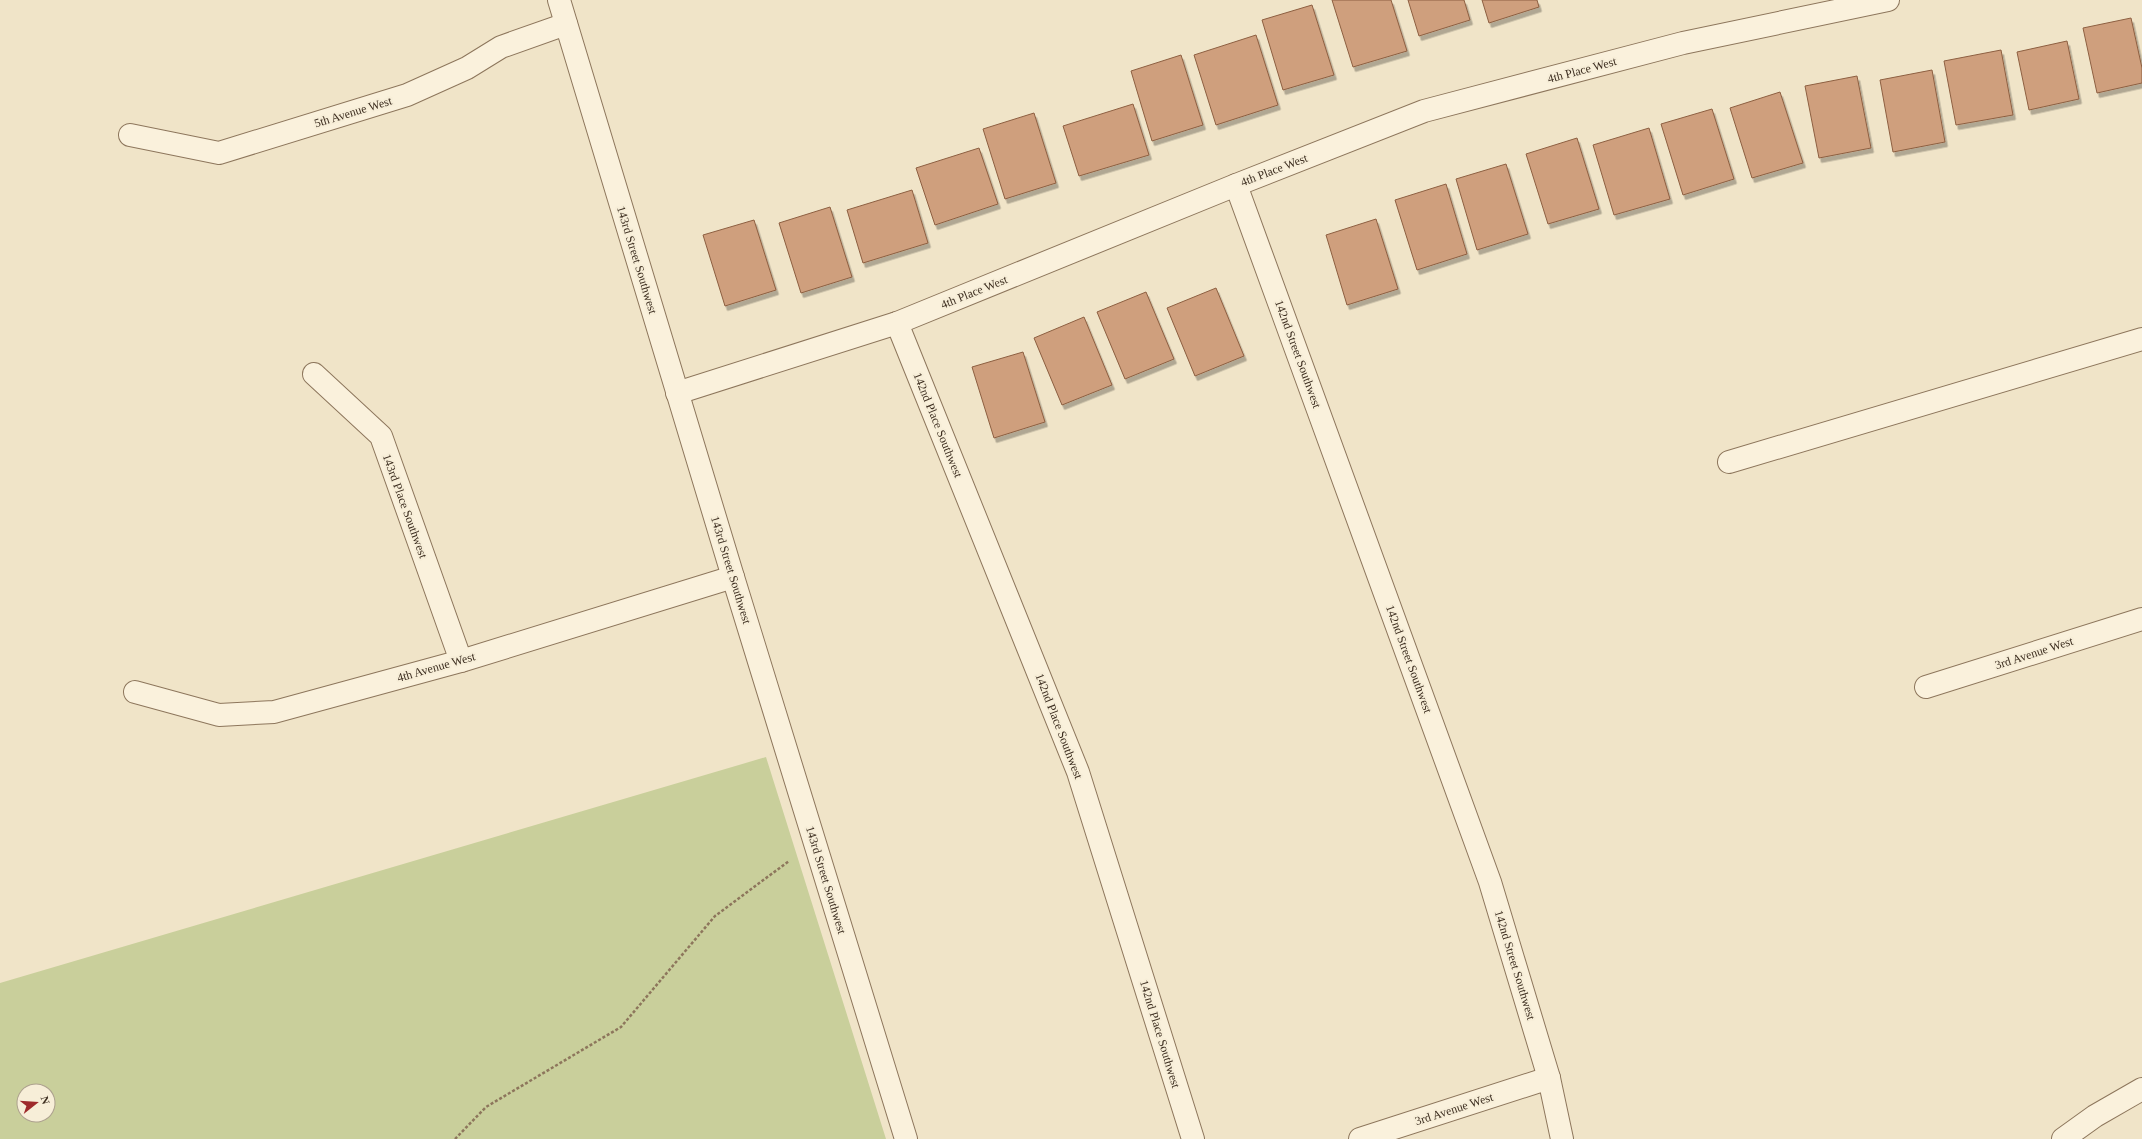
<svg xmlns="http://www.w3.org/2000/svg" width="2142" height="1139" viewBox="0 0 2142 1139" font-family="Georgia,serif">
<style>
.green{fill:#c9cf9b;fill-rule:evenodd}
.building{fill:#cf9f7d;stroke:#8d5f41;filter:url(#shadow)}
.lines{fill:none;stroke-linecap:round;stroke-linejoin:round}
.minor-casing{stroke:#8d765c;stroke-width:24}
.path{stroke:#8d765c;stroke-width:2.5;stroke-dasharray:3 2;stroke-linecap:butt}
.minor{stroke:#faf1dc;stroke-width:22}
.labels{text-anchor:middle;stroke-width:4;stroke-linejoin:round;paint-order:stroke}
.street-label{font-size:12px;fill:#3d2e20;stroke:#f7eed8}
</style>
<defs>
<filter id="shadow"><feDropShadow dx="2.5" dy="4.5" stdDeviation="0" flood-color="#0004"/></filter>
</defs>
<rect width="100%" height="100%" fill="#f0e4c8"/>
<path class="green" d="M 766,757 L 886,1139 L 0,1139 L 0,983 ZM 24,1091 L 48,1091 L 48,1115 L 24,1115 Z"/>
<g class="building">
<path d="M 1332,0 L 1391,0 L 1407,51 L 1353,67 Z"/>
<path d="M 1408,0 L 1464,0 L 1470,20 L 1419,36 Z"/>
<path d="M 1482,0 L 1537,0 L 1539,7 L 1489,23 Z"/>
<path d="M 1312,5 L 1334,75 L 1283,90 L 1262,20 Z"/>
<path d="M 2131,18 L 2142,68 L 2142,83 L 2097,93 L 2083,28 Z"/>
<path d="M 1256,35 L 1278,105 L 1216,125 L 1194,55 Z"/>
<path d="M 2067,41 L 2079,99 L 2029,110 L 2017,52 Z"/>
<path d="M 2001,50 L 2013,115 L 1956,125 L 1944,61 Z"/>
<path d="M 1181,55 L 1203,125 L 1152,141 L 1131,71 Z"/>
<path d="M 1932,70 L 1945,142 L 1893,152 L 1880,80 Z"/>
<path d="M 1857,76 L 1871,148 L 1819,158 L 1805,86 Z"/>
<path d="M 1780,92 L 1803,163 L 1752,178 L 1730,108 Z"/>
<path d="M 1133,104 L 1149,155 L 1079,176 L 1063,126 Z"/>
<path d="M 1712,109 L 1734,179 L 1683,195 L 1661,124 Z"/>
<path d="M 1034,113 L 1056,183 L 1005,199 L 983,129 Z"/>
<path d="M 1649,128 L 1670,199 L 1614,215 L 1593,145 Z"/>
<path d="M 1577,138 L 1599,209 L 1548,224 L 1526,154 Z"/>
<path d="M 979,148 L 998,204 L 935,225 L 916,168 Z"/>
<path d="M 1506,164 L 1528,234 L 1477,250 L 1456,179 Z"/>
<path d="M 1446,184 L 1467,254 L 1417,270 L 1395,200 Z"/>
<path d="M 912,190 L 928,243 L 863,263 L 847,210 Z"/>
<path d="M 830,207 L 852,277 L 801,293 L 779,223 Z"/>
<path d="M 1376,219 L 1398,289 L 1347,305 L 1326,235 Z"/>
<path d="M 754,220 L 776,290 L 725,306 L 703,235 Z"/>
<path d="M 1216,288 L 1244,356 L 1195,376 L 1167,308 Z"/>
<path d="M 1146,292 L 1174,359 L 1125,379 L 1097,312 Z"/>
<path d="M 1084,317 L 1112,385 L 1062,405 L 1034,338 Z"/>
<path d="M 1023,352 L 1045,422 L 994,438 L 972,367 Z"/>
</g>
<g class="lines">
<g class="minor-casing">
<g id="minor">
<path d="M 559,0 L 733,577 L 906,1139"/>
<path d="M 130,135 L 219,153 L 407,95 L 467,68 L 501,47 L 566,24"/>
<path d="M 1236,185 L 1490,882 L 1549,1078 L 1562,1139"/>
<path d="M 897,323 L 1078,772 L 1193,1139"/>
<path d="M 314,374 L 381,436 L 461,661"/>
<path d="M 677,393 L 897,323 L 1236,185 L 1424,111 L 1683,43 L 1888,0"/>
<path d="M 1729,462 L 2142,339"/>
<path d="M 1926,687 L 2142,619"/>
<path d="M 135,692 L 219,715 L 274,712 L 461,661 L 733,577"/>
<path d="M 1360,1139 L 1549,1078"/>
<path d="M 2063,1139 L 2095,1116 L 2142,1089"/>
</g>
</g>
<path class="path" d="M 455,1139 L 486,1107 L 621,1027 L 715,916 L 789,861"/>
<use href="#minor" class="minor"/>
</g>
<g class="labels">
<g class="street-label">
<text transform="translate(1582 70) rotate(-15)" y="4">4th Place West</text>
<text transform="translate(353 112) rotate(-17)" y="4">5th Avenue West</text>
<text transform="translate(1274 170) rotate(-21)" y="4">4th Place West</text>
<text transform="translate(637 260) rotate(73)" y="4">143rd Street Southwest</text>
<text transform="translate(974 292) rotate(-22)" y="4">4th Place West</text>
<text transform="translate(1298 354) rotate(70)" y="4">142nd Street Southwest</text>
<text transform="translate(938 425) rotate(68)" y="4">142nd Place Southwest</text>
<text transform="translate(405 506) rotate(70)" y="4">143rd Place Southwest</text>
<text transform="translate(731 570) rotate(73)" y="4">143rd Street Southwest</text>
<text transform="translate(2034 653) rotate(-18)" y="4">3rd Avenue West</text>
<text transform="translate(1409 659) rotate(70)" y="4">142nd Street Southwest</text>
<text transform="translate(436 667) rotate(-16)" y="4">4th Avenue West</text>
<text transform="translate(1059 726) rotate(69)" y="4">142nd Place Southwest</text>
<text transform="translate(826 880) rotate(73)" y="4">143rd Street Southwest</text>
<text transform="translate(1515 965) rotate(73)" y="4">142nd Street Southwest</text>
<text transform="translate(1160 1034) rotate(73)" y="4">142nd Place Southwest</text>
<text transform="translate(1454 1109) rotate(-18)" y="4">3rd Avenue West</text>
</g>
</g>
<g transform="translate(36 1103) rotate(73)"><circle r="19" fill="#f7eed8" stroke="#ada18e"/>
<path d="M0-3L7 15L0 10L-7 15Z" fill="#9e2a2b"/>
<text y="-6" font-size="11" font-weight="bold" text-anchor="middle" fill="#3d2e20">N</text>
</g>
</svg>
